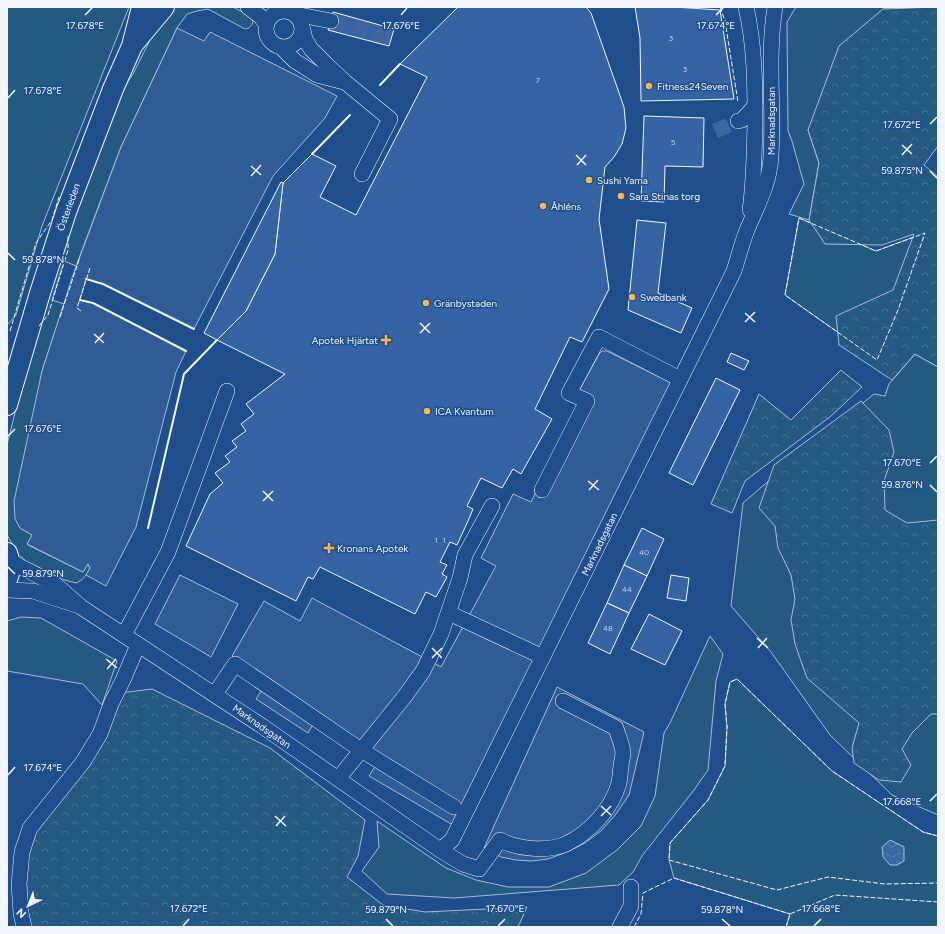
<svg xmlns="http://www.w3.org/2000/svg" width="945" height="934" viewBox="0 0 945 934" font-family="Figtree,sans-serif">
<style>
.green{fill:#245a82;stroke:#a8bbd7}
.forest{fill:url(#forest-crowns);stroke:#a8bbd7}
.parking{fill:#305b95;stroke:#a8bbd7}
.water{fill:url(#water-waves);stroke:#a8bbd7}
.building{fill:#3563a3;stroke:#f2f6ff}
.lines{fill:none;stroke-linecap:round;stroke-linejoin:round}
.minor-tunnel{stroke:#3f679d;stroke-width:15;stroke-dasharray:15 8;stroke-linecap:butt}
.minor-casing{stroke:#f2f6ff;stroke-width:16}
.major-casing{stroke:#f2f6ff;stroke-width:22}
.minor{stroke:#1f4e8c;stroke-width:15}
.major{stroke:#1f4e8c;stroke-width:20}
.fence{stroke:#f2f6ff;stroke-width:1;stroke-dasharray:5 2;stroke-linecap:butt}
.wall{stroke:#f2f6ff;stroke-width:2}
.ticks{fill:none;stroke:#f2f6ff;stroke-width:1.5}
.poi-dot{fill:#ffb74d;stroke:#1f4e8c;stroke-width:1.5}
.labels{text-anchor:middle;stroke-width:3;stroke-linejoin:round;paint-order:stroke}
.number-label{font-size:8px;fill:#c3d1e8}
.poi-label{font-size:10px;fill:#f2f6ff;stroke:#1f4e8c;text-anchor:start}
.street-label{font-size:10px;fill:#f2f6ff;stroke:#1f4e8c}
.ticks-label{font-size:10px;text-anchor:middle;fill:#f2f6ff;stroke:#1f4e8c;stroke-width:3;stroke-linejoin:round;paint-order:stroke}
</style>
<defs>
<pattern id="forest-crowns" width="20" height="18" patternUnits="userSpaceOnUse"><rect width="20" height="18" fill="#245a82"/><path d="M2 6a3 3 0 1 1 6 0M12 15a3 3 0 1 1 6 0" fill="none" stroke="#447295"/></pattern>
<pattern id="water-waves" width="16" height="10" patternUnits="userSpaceOnUse"><rect width="16" height="10" fill="#3b69a3"/><path d="M0 5q4-4 8 0t8 0" fill="none" stroke="#587fb1"/></pattern>
</defs>
<rect width="100%" height="100%" fill="#1f4e8c"/>
<g class="green">
<path d="M 7,7 L 129,7 L 42,226 L 16,315 L 7,325 Z"/>
<path d="M 174,7 L 233,7 L 250,16 L 253,21 C 252,26 250,28 245,29 L 208,9 L 197,11 L 187,14 L 177,28 L 121,147 L 76,266 L 64,261 L 52,300 L 64,304 L 42,371 L 20,528 L 32,535 L 28,545 L 83,572 L 87,564 L 90,568 C 86,576 83,580 76,583 L 65,580 L 26,561 L 18,554 L 7,535 L 7,445 L 35,332 L 68,227 L 120,93 L 133,74 L 150,40 Z"/>
<path d="M 796,7 L 938,7 L 883,9 L 808,130 L 819,163 L 809,220 L 789,214 L 804,184 L 792,141 L 788,131 L 787,22 Z"/>
<path d="M 799,218 L 876,251 L 925,233 L 877,360 L 785,295 Z"/>
<path d="M 915,354 L 938,367 L 938,815 L 892,795 L 830,735 L 771,652 L 731,606 L 743,503 L 808,447 L 874,394 L 885,396 L 889,384 Z"/>
<path d="M 21,617 L 41,618 L 117,661 L 102,705 L 83,684 L 7,671 L 7,621 Z"/>
<path d="M 710,636 L 723,654 L 716,681 L 708,770 L 694,790 L 642,856 L 633,872 L 619,885 L 454,898 L 387,894 L 362,871 L 379,847 L 377,821 L 446,868 L 476,880 L 508,887 L 549,887 L 586,873 L 617,850 L 641,826 L 655,796 L 664,733 L 670,723 Z"/>
<path d="M 737,679 L 832,771 L 923,832 L 938,836 L 938,927 L 786,927 L 790,914 L 674,878 L 669,860 L 670,843 L 708,800 L 725,766 L 727,727 L 725,704 L 730,682 Z"/>
</g>
<g class="forest">
<path d="M 938,7 L 938,146 L 924,165 L 938,177 L 938,367 L 915,354 L 892,380 L 839,345 L 836,316 L 893,290 L 914,234 L 882,245 L 825,244 L 809,220 L 819,163 L 808,130 L 839,46 L 883,9 Z"/>
<path d="M 841,370 L 862,387 L 831,416 L 745,481 L 732,513 L 711,504 L 759,394 L 791,420 Z"/>
<path d="M 861,401 L 889,430 L 894,452 L 884,481 L 885,510 L 907,523 L 938,520 L 938,714 L 931,714 L 912,733 L 902,749 L 911,765 L 901,782 L 879,780 L 854,763 L 852,748 L 859,723 L 807,678 L 795,644 L 791,620 L 795,599 L 791,575 L 778,548 L 775,526 L 759,508 L 774,465 Z"/>
<path d="M 152,689 L 270,748 L 365,820 L 358,856 L 347,877 L 383,905 L 425,912 L 527,907 L 519,925 L 517,927 L 28,927 L 23,873 L 31,840 L 120,693 Z"/>
</g>
<g class="parking">
<path d="M 177,28 L 204,41 L 210,32 L 337,96 L 325,118 L 273,176 L 194,329 L 103,284 L 86,279 L 80,300 L 93,303 L 186,351 L 176,372 L 136,527 L 106,586 L 86,575 L 90,568 L 88,564 L 83,572 L 27,544 L 32,535 L 20,528 L 15,519 L 14,501 L 42,371 L 73,275 L 121,147 Z"/>
<path d="M 602,351 L 607,351 L 671,383 L 453,825 L 369,776 L 382,756 L 320,713 L 308,733 L 256,699 L 269,679 L 232,656 L 264,601 L 300,621 L 312,598 L 441,667 L 496,566 L 481,558 L 513,494 L 531,502 L 579,404 L 574,400 L 599,354 Z"/>
<path d="M 180,575 L 238,604 L 211,657 L 155,624 Z"/>
<path d="M 557,687 L 644,732 L 629,795 L 616,814 L 602,830 L 585,843 L 567,852 L 548,859 L 532,861 L 516,860 L 501,857 L 484,848 Z"/>
</g>
<path class="water" d="M 890,840 L 904,847 L 904,861 L 897,865 L 890,865 L 883,857 L 882,847 Z"/>
<g class="building">
<path d="M 458,7 L 586,7 L 591,13 L 624,107 L 626,128 L 622,144 L 614,157 L 605,167 L 599,219 L 609,289 L 582,342 L 570,337 L 535,409 L 552,419 L 521,474 L 513,469 L 502,488 L 481,478 L 467,506 L 473,509 L 468,521 L 457,545 L 450,542 L 440,562 L 447,565 L 442,574 L 447,577 L 436,597 L 426,592 L 415,614 L 320,567 L 313,579 L 308,577 L 296,601 L 186,546 L 210,494 L 223,483 L 215,473 L 230,462 L 225,456 L 237,447 L 232,441 L 246,431 L 241,424 L 254,414 L 246,404 L 285,374 L 217,340 L 246,311 L 275,254 L 283,183 L 312,154 L 336,166 L 320,197 L 356,215 L 427,77 L 400,64 Z"/>
<path d="M 635,7 L 674,7 L 720,10 L 734,99 L 641,101 L 640,38 Z"/>
<path d="M 333,12 L 394,29 L 389,46 L 328,30 Z"/>
<path d="M 644,116 L 704,118 L 703,167 L 665,166 L 664,202 L 641,201 Z"/>
<path d="M 281,182 L 283,183 L 275,254 L 246,311 L 217,340 L 204,333 Z"/>
<path d="M 637,220 L 666,223 L 658,293 L 692,308 L 681,333 L 628,310 Z"/>
<path d="M 731,353 L 749,361 L 744,370 L 727,362 Z"/>
<path d="M 716,378 L 740,390 L 693,485 L 669,473 Z"/>
<path d="M 642,528 L 664,539 L 647,576 L 624,565 Z"/>
<path d="M 624,565 L 647,576 L 629,613 L 607,603 Z"/>
<path d="M 671,575 L 689,578 L 686,601 L 667,598 Z"/>
<path d="M 607,603 L 629,613 L 610,654 L 588,643 Z"/>
<path d="M 649,614 L 682,631 L 665,665 L 631,649 Z"/>
</g>
<g class="lines">
<g class="minor-tunnel">
<path d="M 331,21 L 396,39"/>
<path d="M 715,131 L 738,121"/>
</g>
<g class="minor-casing">
<g id="minor">
<path d="M 248,7 L 260,16 L 266,24"/>
<path d="M 746,7 C 755,46 755,86 755,125 C 754,154 754,182 750,210"/>
<circle cx="284" cy="29" r="18"/>
<path d="M 295,14 L 331,21"/>
<path d="M 303,30 L 305,39 L 311,49 L 327,65 L 345,82 L 390,119 L 362,174"/>
<path d="M 281,47 L 295,61 L 317,75 L 344,82"/>
<path d="M 738,121 L 742,120 L 755,106"/>
<path d="M 542,490 L 587,401 L 569,393 L 599,337 L 680,379"/>
<path d="M 9,560 L 19,566 L 56,585 L 81,607 L 262,726 L 440,850 L 463,864 L 479,869 L 500,840 C 517,849 547,852 566,844 C 590,832 612,809 619,783 C 620,778 620,772 621,767 C 621,763 623,757 623,752 C 622,744 618,736 616,728 L 563,701"/>
<path d="M 7,590 L 33,591 L 76,605"/>
<path d="M 449,613 L 543,657"/>
<path d="M 124,635 L 168,552 L 227,391"/>
<path d="M 215,694 L 235,664 L 361,750 L 454,807"/>
<path d="M 338,779 L 405,696 L 423,671 L 441,634 L 460,578 L 465,555 L 492,506"/>
<path d="M 440,850 L 452,840 L 734,271 C 738,258 742,243 747,230 C 757,206 770,183 771,156 C 774,106 767,57 775,7"/>
<path d="M 24,927 L 21,913 L 19,884 L 22,852 L 30,828 L 83,762 L 100,734 L 111,704 L 123,680 L 138,645"/>
<path d="M 620,927 L 631,906 L 631,887"/>
</g>
</g>
<g class="major-casing">
<g id="major">
<path d="M 134,43 L 164,7"/>
<path d="M 7,405 L 40,293 L 66,212 L 113,89 L 132,46 L 142,7"/>
<path d="M 7,553 C 10,562 11,571 7,579"/>
</g>
</g>
<use href="#minor" class="minor"/>
<use href="#major" class="major"/>
<g class="fence">
<path d="M 720,7 L 725,21 L 738,102"/>
<path d="M 799,218 L 876,251 L 925,233 L 898,310 L 877,360 L 785,295 Z"/>
<path d="M 81,311 L 77,308 L 90,268"/>
<path d="M 60,317 L 80,257"/>
<path d="M 39,326 L 48,315 L 68,250 L 68,234"/>
<path d="M 10,331 L 36,243 L 52,220 L 59,197"/>
<path d="M 938,836 L 923,832 L 832,771 L 737,679 L 730,682 L 725,704 L 727,727 L 725,766 L 708,800 L 670,843 L 669,860 L 777,890 L 828,877 L 885,884 L 938,883"/>
<path d="M 634,927 L 641,914 L 643,893 L 674,878 L 790,914"/>
<path d="M 786,927 L 790,914 L 835,895 L 938,902"/>
</g>
<g class="wall">
<path d="M 380,85 L 400,64"/>
<path d="M 312,154 L 350,115"/>
<path d="M 86,279 L 103,284 L 194,329"/>
<path d="M 80,300 L 93,303 L 186,351"/>
<path d="M 148,528 L 184,374 L 217,340"/>
</g>
</g>
<path class="ticks" d="M 85,15 L 92,8M 401,15 L 407,8M 716,15 L 723,8M 8,98 L 15,90M 930,124 L 937,117M 902,145 L 912,154M 576,155 L 586,165M 902,155 L 912,144M 577,165 L 586,155M 251,166 L 261,175M 930,171 L 937,178M 251,176 L 261,165M 8,253 L 15,260M 745,313 L 755,322M 745,322 L 755,312M 420,323 L 430,333M 420,333 L 430,323M 94,334 L 104,343M 95,343 L 104,333M 8,436 L 15,429M 930,463 L 937,456M 588,481 L 599,490M 930,485 L 937,492M 589,490 L 598,480M 263,491 L 273,501M 263,501 L 273,491M 8,567 L 15,574M 757,638 L 768,648M 432,648 L 442,658M 758,648 L 767,638M 432,658 L 442,648M 106,659 L 117,668M 107,669 L 116,659M 8,775 L 15,767M 930,801 L 937,794M 601,806 L 611,815M 275,816 L 286,826M 601,816 L 611,806M 276,826 L 285,816M 386,919 L 393,926M 722,919 L 730,926M 183,926 L 189,919M 498,926 L 505,919M 814,926 L 821,919"/>
<g class="poi-dot">
<circle cx="649" cy="86" r="4"/>
<circle cx="589" cy="180" r="4"/>
<circle cx="621" cy="196" r="4"/>
<circle cx="543" cy="206" r="4"/>
<circle cx="632" cy="297" r="4"/>
<circle cx="426" cy="303" r="4"/>
<path d="M384 334h4v4h4v4h-4v4h-4v-4h-4v-4h4z"/>
<circle cx="427" cy="411" r="4"/>
<path d="M327 542h4v4h4v4h-4v4h-4v-4h-4v-4h4z"/>
</g>
<g class="labels">
<g class="number-label">
<text x="671" y="41">3</text>
<text x="685" y="72">3</text>
<text x="538" y="83">7</text>
<text x="673" y="145">5</text>
<text x="436" y="543">1</text>
<text x="444" y="543">1</text>
<text x="644" y="555">40</text>
<text x="627" y="592">44</text>
<text x="608" y="631">48</text>
</g>
<g class="poi-label">
<text x="657" y="90">Fitness24Seven</text>
<text x="597" y="184">Sushi Yama</text>
<text x="629" y="200">Sara Stinas torg</text>
<text x="551" y="210">Åhléns</text>
<text x="640" y="301">Swedbank</text>
<text x="434" y="307">Gränbystaden</text>
<text x="378" y="344" text-anchor="end">Apotek Hjärtat</text>
<text x="435" y="415">ICA Kvantum</text>
<text x="337" y="552">Kronans Apotek</text>
</g>
<g class="street-label">
<text transform="translate(771 121) rotate(-90)" y="4">Marknadsgatan</text>
<text transform="translate(68 207) rotate(-70)" y="4">Österleden</text>
<text transform="translate(599 544) rotate(-64)" y="4">Marknadsgatan</text>
<text transform="translate(262 726) rotate(35)" y="4">Marknadsgatan</text>
</g>
</g>
<g class="ticks-label">
<text x="85" y="29">17.678°E</text>
<text x="401" y="29">17.676°E</text>
<text x="716" y="29">17.674°E</text>
<text x="43" y="94">17.678°E</text>
<text x="902" y="128">17.672°E</text>
<text x="902" y="174">59.875°N</text>
<text x="43" y="263">59.878°N</text>
<text x="43" y="432">17.676°E</text>
<text x="902" y="466">17.670°E</text>
<text x="902" y="488">59.876°N</text>
<text x="43" y="577">59.879°N</text>
<text x="43" y="771">17.674°E</text>
<text x="902" y="805">17.668°E</text>
<text x="189" y="912">17.672°E</text>
<text x="505" y="912">17.670°E</text>
<text x="821" y="912">17.668°E</text>
<text x="386" y="913">59.879°N</text>
<text x="722" y="913">59.878°N</text>
</g>
<rect width="945" height="934" fill="none" stroke="#f2f6ff" stroke-width="16"/>
<g transform="translate(28 906) rotate(223)" stroke="#1f4e8c" stroke-width="3" paint-order="stroke">
<path d="M0-3L7 15L0 10L-7 15Z" fill="#f2f6ff"/>
<text y="-6" font-size="11" font-weight="bold" text-anchor="middle" fill="#f2f6ff">N</text>
</g>
</svg>
